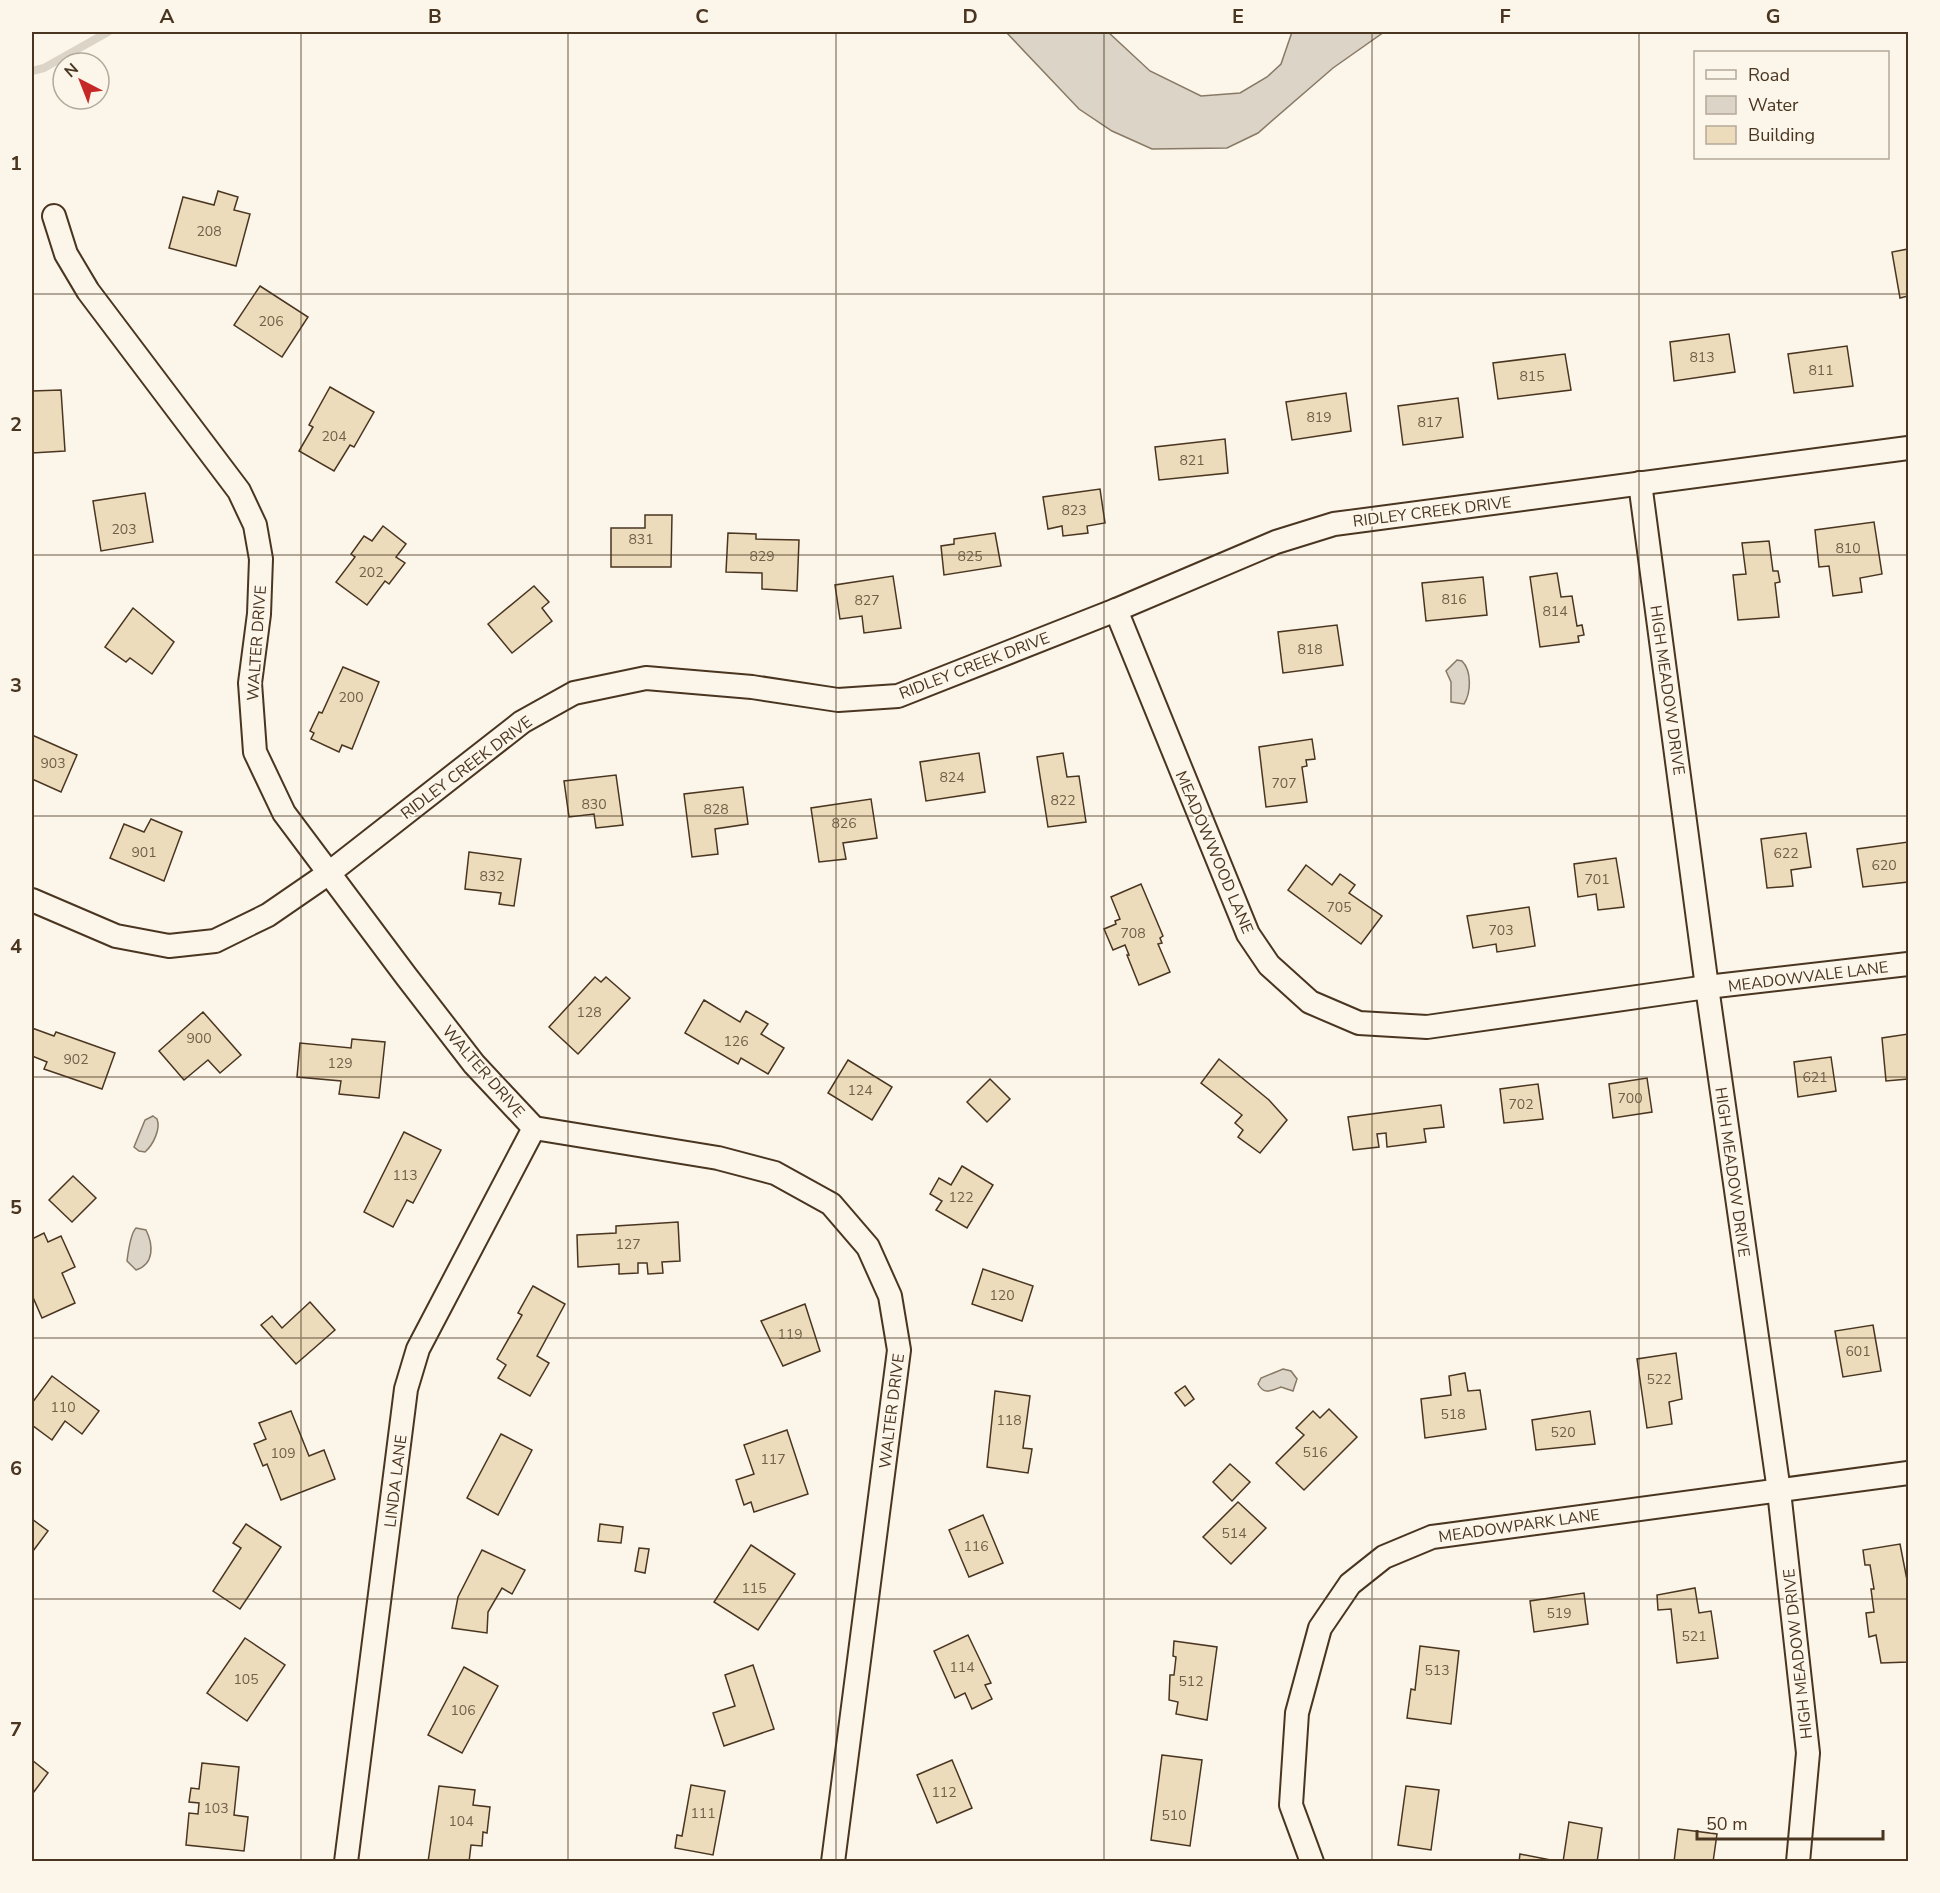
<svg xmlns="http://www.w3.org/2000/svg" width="1940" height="1893" viewBox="0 0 1940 1893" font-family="'Nunito Sans',sans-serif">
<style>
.water{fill:#dcd4c6;stroke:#887966;stroke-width:1.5}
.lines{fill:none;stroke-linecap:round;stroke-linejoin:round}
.stream{stroke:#dcd4c6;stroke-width:8}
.building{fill:#ecdcbc;stroke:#4a3520;stroke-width:1.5}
.street-casing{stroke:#4a3520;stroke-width:26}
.street{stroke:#fbf6e9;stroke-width:22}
.grid{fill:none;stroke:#4a3520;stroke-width:1.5;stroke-opacity:0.55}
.labels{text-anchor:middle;stroke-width:4.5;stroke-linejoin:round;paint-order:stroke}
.number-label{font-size:14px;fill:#725f47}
.street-label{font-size:16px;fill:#4a3520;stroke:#fbf6e9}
.neatline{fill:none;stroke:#4a3520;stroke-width:2}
.grid-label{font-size:20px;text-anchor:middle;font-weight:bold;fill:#4a3520}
</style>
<rect width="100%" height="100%" fill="#fbf6e9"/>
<g class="water">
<path d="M 1006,32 L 1108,32 L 1150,71 L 1201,96 L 1240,93 L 1267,77 L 1281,64 L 1292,32 L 1384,32 L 1333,68 L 1258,133 L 1227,148 L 1152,149 L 1112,131 L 1079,109 Z"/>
<path d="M 1457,660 L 1462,661 C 1472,671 1471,693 1464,704 L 1451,702 L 1451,682 L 1446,671 Z"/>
<path d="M 153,1116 L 157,1119 C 161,1129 153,1145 145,1152 L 139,1151 L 134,1147 L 145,1120 Z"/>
<path d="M 136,1228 L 146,1230 C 153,1244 155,1264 136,1270 L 127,1261 C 128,1253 131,1233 136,1228 Z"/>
<path d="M 1283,1369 L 1291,1371 L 1297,1379 L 1293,1391 L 1281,1387 C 1271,1391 1264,1395 1258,1384 L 1261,1378 Z"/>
</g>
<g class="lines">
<path class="stream" d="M 32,71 L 44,68 L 108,32"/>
</g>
<g class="building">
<path d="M 218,191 L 238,197 L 234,210 L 250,214 L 236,266 L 169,248 L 183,197 L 214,205 Z"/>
<path d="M 1908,249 L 1908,296 L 1900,298 L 1892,252 Z"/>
<path d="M 260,286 L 308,317 L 282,357 L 234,325 Z"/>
<path d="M 1729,334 L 1735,372 L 1674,381 L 1670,342 Z"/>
<path d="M 1847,346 L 1853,386 L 1794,393 L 1788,354 Z"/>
<path d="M 1565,354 L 1571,390 L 1498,399 L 1493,363 Z"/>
<path d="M 330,387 L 374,412 L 354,447 L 350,445 L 334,471 L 299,451 L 313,427 L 309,425 Z"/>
<path d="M 61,390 L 65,451 L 32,453 L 32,391 Z"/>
<path d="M 1346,393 L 1351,431 L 1292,440 L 1286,402 Z"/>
<path d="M 1458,398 L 1463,437 L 1403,445 L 1398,406 Z"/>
<path d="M 1225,439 L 1228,473 L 1159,480 L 1155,447 Z"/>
<path d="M 1100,489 L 1105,523 L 1087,526 L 1088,533 L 1063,536 L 1062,526 L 1048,529 L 1043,497 Z"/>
<path d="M 145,493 L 153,542 L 101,551 L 93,501 Z"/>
<path d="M 645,515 L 672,515 L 671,567 L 611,567 L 611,528 L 645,528 Z"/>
<path d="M 1874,522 L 1882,574 L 1860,578 L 1862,592 L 1833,596 L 1829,566 L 1819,567 L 1815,530 Z"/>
<path d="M 383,526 L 406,544 L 396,557 L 405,563 L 389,584 L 385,581 L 367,605 L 336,582 L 355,557 L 351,554 L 364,536 L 372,541 Z"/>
<path d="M 728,533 L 756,534 L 756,539 L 799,540 L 797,591 L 762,589 L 762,573 L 726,572 Z"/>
<path d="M 995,533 L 1001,566 L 944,575 L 941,546 L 954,544 L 954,539 Z"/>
<path d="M 1769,541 L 1773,571 L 1778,571 L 1780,582 L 1775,583 L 1779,617 L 1738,620 L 1733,575 L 1746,574 L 1742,543 Z"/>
<path d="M 1557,573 L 1561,597 L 1572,596 L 1577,626 L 1582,625 L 1584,635 L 1578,636 L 1579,642 L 1540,647 L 1530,577 Z"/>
<path d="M 893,576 L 901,628 L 864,633 L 862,616 L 840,619 L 835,585 Z"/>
<path d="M 1483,577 L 1487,615 L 1426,621 L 1422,583 Z"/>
<path d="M 534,586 L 549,602 L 542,608 L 552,621 L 512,653 L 488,624 Z"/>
<path d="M 133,608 L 174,642 L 152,674 L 130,658 L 126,662 L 105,647 Z"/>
<path d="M 1337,625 L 1343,665 L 1283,673 L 1278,632 Z"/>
<path d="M 343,667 L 379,682 L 352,749 L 342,745 L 339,752 L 311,739 L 314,733 L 310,731 L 319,712 L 322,713 Z"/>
<path d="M 32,735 L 77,755 L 61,792 L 32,779 Z"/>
<path d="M 1312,739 L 1315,759 L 1306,760 L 1307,766 L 1302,767 L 1307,802 L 1266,807 L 1259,747 Z"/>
<path d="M 979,753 L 985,792 L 926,801 L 920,762 Z"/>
<path d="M 1063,753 L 1067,777 L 1079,776 L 1086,822 L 1048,827 L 1037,757 Z"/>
<path d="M 616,775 L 623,825 L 596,828 L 594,814 L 569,817 L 564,781 Z"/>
<path d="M 743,787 L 748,824 L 715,829 L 718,854 L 692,857 L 684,794 Z"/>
<path d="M 871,799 L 877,838 L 843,843 L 846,859 L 819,862 L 811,808 Z"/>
<path d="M 151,819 L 182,832 L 164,881 L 110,858 L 124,824 L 144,832 Z"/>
<path d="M 1806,833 L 1811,867 L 1791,870 L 1793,886 L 1767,888 L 1761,839 Z"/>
<path d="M 1908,842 L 1908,882 L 1863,887 L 1857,849 Z"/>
<path d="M 469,852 L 521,859 L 514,906 L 499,904 L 501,893 L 465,889 Z"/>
<path d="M 1616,858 L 1624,907 L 1598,910 L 1596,894 L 1578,897 L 1574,864 Z"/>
<path d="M 1306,865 L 1332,885 L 1340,874 L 1355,885 L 1349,893 L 1382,916 L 1361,944 L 1288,890 Z"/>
<path d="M 1141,884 L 1163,936 L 1160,938 L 1162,943 L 1158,944 L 1170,972 L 1139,985 L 1127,955 L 1129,955 L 1125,945 L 1113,950 L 1104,929 L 1116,924 L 1115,921 L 1120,919 L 1111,897 Z"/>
<path d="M 1529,907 L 1535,946 L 1497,952 L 1496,944 L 1473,948 L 1467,916 Z"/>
<path d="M 595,977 L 601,982 L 606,977 L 630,998 L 578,1054 L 549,1027 Z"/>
<path d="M 704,1000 L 740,1022 L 746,1011 L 768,1024 L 761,1034 L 784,1048 L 768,1074 L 741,1058 L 738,1064 L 685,1033 Z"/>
<path d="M 203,1012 L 241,1055 L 220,1073 L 208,1060 L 184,1080 L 159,1051 Z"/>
<path d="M 32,1028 L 54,1036 L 56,1032 L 115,1053 L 102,1089 L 44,1069 L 47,1062 L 32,1056 Z"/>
<path d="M 1908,1034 L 1908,1079 L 1886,1081 L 1882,1038 Z"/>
<path d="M 352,1039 L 385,1042 L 379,1098 L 339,1094 L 341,1081 L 297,1077 L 300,1043 L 351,1048 Z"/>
<path d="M 1831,1057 L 1836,1091 L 1798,1097 L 1794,1062 Z"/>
<path d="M 1219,1059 L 1269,1100 L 1287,1120 L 1260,1153 L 1238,1137 L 1243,1130 L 1235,1123 L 1242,1115 L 1201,1083 Z"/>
<path d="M 848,1060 L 892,1087 L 872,1120 L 828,1093 Z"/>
<path d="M 1647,1078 L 1652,1112 L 1613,1118 L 1609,1084 Z"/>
<path d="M 990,1079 L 1010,1099 L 987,1122 L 967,1102 Z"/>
<path d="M 1538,1084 L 1543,1119 L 1504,1123 L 1500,1089 Z"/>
<path d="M 1441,1105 L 1444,1127 L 1424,1129 L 1426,1142 L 1387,1147 L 1386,1133 L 1377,1134 L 1379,1147 L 1353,1150 L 1348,1117 Z"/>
<path d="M 404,1132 L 441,1150 L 413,1203 L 407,1200 L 393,1227 L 364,1212 Z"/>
<path d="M 962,1166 L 993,1185 L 967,1228 L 936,1210 L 942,1201 L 930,1194 L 939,1178 L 951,1185 Z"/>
<path d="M 73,1176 L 96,1198 L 72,1222 L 49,1200 Z"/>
<path d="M 678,1222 L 680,1261 L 662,1262 L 663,1273 L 648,1274 L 647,1263 L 638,1263 L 638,1273 L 619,1274 L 619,1264 L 578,1267 L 577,1235 L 616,1233 L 616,1226 Z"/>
<path d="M 44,1233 L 48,1242 L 61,1236 L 75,1267 L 62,1273 L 75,1303 L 42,1318 L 32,1295 L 32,1239 Z"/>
<path d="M 983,1269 L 1033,1286 L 1022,1321 L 972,1304 Z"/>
<path d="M 533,1286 L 565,1304 L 537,1356 L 549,1363 L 530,1396 L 498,1378 L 506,1365 L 497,1359 L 522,1315 L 518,1313 Z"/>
<path d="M 310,1302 L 335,1330 L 296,1364 L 261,1325 L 272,1316 L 282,1328 Z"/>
<path d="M 805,1304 L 820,1351 L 783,1366 L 761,1321 Z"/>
<path d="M 1873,1325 L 1881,1371 L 1843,1377 L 1835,1331 Z"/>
<path d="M 1676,1353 L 1682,1399 L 1669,1402 L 1672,1424 L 1647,1428 L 1637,1359 Z"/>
<path d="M 1465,1373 L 1468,1391 L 1480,1390 L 1486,1429 L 1425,1438 L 1421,1399 L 1451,1395 L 1449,1376 Z"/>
<path d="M 52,1376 L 99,1411 L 82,1434 L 65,1421 L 52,1440 L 32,1425 L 32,1403 Z"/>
<path d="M 1185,1386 L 1194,1399 L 1185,1406 L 1175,1393 Z"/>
<path d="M 995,1391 L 1030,1396 L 1023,1448 L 1032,1449 L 1028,1473 L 987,1467 Z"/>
<path d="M 1329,1409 L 1357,1437 L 1304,1490 L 1276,1463 L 1304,1435 L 1296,1428 L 1313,1411 L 1320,1418 Z"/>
<path d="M 291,1411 L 309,1456 L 324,1450 L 335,1479 L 281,1500 L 267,1464 L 263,1466 L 254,1444 L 266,1439 L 259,1423 Z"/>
<path d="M 1590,1411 L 1595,1444 L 1536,1450 L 1532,1420 Z"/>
<path d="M 787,1430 L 808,1494 L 754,1512 L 751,1502 L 744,1505 L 736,1480 L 754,1474 L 744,1445 Z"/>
<path d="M 501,1434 L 532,1450 L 498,1515 L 467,1498 Z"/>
<path d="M 1230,1464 L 1250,1482 L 1232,1501 L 1213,1482 Z"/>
<path d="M 1238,1502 L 1266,1528 L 1231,1564 L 1203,1537 Z"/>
<path d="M 983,1515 L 1003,1563 L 969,1577 L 949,1530 Z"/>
<path d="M 32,1519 L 48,1531 L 33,1551 L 32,1550 Z"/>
<path d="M 246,1524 L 281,1547 L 240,1609 L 213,1591 L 241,1548 L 233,1543 Z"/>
<path d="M 600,1524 L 623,1527 L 621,1543 L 598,1541 Z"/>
<path d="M 1900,1544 L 1908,1585 L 1908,1662 L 1881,1663 L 1876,1635 L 1869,1637 L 1866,1613 L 1874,1612 L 1871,1589 L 1874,1589 L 1870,1565 L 1865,1565 L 1863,1550 Z"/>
<path d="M 751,1545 L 795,1574 L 758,1630 L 714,1602 Z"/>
<path d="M 639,1548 L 649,1549 L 645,1573 L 635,1571 Z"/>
<path d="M 482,1550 L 525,1570 L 512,1594 L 502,1588 L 488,1612 L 487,1633 L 452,1628 L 458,1597 Z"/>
<path d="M 1695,1588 L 1699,1613 L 1711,1611 L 1718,1658 L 1677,1663 L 1671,1609 L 1658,1610 L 1657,1595 Z"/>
<path d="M 1584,1593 L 1588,1624 L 1534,1632 L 1530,1601 Z"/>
<path d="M 968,1635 L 991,1683 L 985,1685 L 992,1699 L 972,1709 L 965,1693 L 955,1698 L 934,1651 Z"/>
<path d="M 245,1638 L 285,1665 L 247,1721 L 207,1693 Z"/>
<path d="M 1174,1641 L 1217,1647 L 1207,1720 L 1176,1714 L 1178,1702 L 1169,1700 L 1170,1675 L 1174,1675 L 1176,1657 L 1173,1656 Z"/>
<path d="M 1420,1646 L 1459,1651 L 1451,1724 L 1407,1718 L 1411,1689 L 1415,1690 Z"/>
<path d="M 753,1665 L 774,1729 L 724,1746 L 713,1713 L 735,1706 L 725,1675 Z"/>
<path d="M 464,1667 L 498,1686 L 462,1753 L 428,1735 Z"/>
<path d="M 1162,1755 L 1202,1760 L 1190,1846 L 1151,1840 Z"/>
<path d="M 32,1760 L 48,1773 L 33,1793 L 32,1792 Z"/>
<path d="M 952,1760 L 972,1808 L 937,1823 L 917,1775 Z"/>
<path d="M 202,1763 L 239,1767 L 234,1815 L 248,1817 L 244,1851 L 186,1845 L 189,1813 L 198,1814 L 199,1803 L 189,1802 L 191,1788 L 199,1789 Z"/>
<path d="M 691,1785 L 725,1791 L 713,1855 L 675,1848 L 677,1835 L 682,1836 Z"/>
<path d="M 439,1786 L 475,1790 L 473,1805 L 490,1807 L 487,1833 L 483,1832 L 482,1846 L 471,1845 L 469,1862 L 428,1862 Z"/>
<path d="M 1406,1786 L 1439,1790 L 1431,1850 L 1398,1845 Z"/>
<path d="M 1569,1822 L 1602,1828 L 1597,1862 L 1563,1862 Z"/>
<path d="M 1678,1829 L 1717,1834 L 1713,1862 L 1674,1862 Z"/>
<path d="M 1520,1854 L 1561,1862 L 1519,1862 Z"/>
</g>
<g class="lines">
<g class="street-casing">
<g id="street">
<path d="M 54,216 L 66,254 L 88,291 L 239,491 L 255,525 L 261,559 L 259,614 L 250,683 L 255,752 L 284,813 L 406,976 L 474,1064 L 534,1128 L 718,1158 L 775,1173 L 831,1204 L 868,1247 L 890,1296 L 899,1350 L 833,1862"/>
<path d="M 1640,483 L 1707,987 L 1779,1491 L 1808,1753 L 1798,1862"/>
<path d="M 1116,610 L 1248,934 L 1269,965 L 1310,1002 L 1359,1023 L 1427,1027 L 1707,987 L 1908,964"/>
<path d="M 32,900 L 116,936 L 169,946 L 215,941 L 268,915 L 329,873 L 522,722 L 574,693 L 646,678 L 752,687 L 838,700 L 898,696 L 1116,610 L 1276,542 L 1334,524 L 1908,448"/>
<path d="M 346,1862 L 406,1389 L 418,1349 L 534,1128"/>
<path d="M 1312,1862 L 1291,1805 L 1297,1713 L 1320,1628 L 1350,1584 L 1384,1557 L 1432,1537 L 1908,1473"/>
</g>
</g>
<use href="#street" class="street"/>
</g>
<path class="grid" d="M 301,32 L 301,1862M 568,32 L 568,1862M 836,32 L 836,1862M 1104,32 L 1104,1862M 1372,32 L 1372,1862M 1639,32 L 1639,1862M 32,294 L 1908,294M 32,555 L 1908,555M 32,816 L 1908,816M 32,1077 L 1908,1077M 32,1338 L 1908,1338M 32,1599 L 1908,1599"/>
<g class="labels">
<g class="number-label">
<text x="209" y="236">208</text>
<text x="271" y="326">206</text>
<text x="1702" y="362">813</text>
<text x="1821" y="375">811</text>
<text x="1532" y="381">815</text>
<text x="1319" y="422">819</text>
<text x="1430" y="427">817</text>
<text x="334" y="441">204</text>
<text x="1192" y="465">821</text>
<text x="1074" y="515">823</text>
<text x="124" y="534">203</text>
<text x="641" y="544">831</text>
<text x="1848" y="553">810</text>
<text x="762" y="561">829</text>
<text x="970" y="561">825</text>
<text x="371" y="577">202</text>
<text x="1454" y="604">816</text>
<text x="867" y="605">827</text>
<text x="1555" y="616">814</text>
<text x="1310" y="654">818</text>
<text x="351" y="702">200</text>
<text x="53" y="768">903</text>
<text x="952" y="782">824</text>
<text x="1284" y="788">707</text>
<text x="1063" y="805">822</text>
<text x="594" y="809">830</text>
<text x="716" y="814">828</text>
<text x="844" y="828">826</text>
<text x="144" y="857">901</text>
<text x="1786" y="858">622</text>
<text x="1884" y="870">620</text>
<text x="492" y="881">832</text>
<text x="1597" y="884">701</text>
<text x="1339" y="912">705</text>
<text x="1501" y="935">703</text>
<text x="1133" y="938">708</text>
<text x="589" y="1017">128</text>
<text x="199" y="1043">900</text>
<text x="736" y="1046">126</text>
<text x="76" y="1064">902</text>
<text x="340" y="1068">129</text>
<text x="1815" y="1082">621</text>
<text x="860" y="1095">124</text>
<text x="1630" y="1103">700</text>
<text x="1521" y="1109">702</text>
<text x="405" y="1180">113</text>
<text x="961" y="1202">122</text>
<text x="628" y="1249">127</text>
<text x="1002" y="1300">120</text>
<text x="790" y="1339">119</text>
<text x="1858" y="1356">601</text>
<text x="1659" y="1384">522</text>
<text x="63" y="1412">110</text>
<text x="1453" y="1419">518</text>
<text x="1009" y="1425">118</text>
<text x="1563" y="1437">520</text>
<text x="1315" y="1457">516</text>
<text x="283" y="1458">109</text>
<text x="773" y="1464">117</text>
<text x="1234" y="1538">514</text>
<text x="976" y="1551">116</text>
<text x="754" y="1593">115</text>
<text x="1559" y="1618">519</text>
<text x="1694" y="1641">521</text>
<text x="962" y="1672">114</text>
<text x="1437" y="1675">513</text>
<text x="246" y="1684">105</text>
<text x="1191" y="1686">512</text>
<text x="463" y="1715">106</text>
<text x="944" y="1797">112</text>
<text x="216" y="1813">103</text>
<text x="703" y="1818">111</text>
<text x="1174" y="1820">510</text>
<text x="461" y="1826">104</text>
</g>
<g class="street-label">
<text transform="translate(1432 511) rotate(-7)" y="6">RIDLEY CREEK DRIVE</text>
<text transform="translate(256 643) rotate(-86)" y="6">WALTER DRIVE</text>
<text transform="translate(974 665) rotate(-21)" y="6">RIDLEY CREEK DRIVE</text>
<text transform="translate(1668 690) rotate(82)" y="6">HIGH MEADOW DRIVE</text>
<text transform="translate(466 767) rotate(-37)" y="6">RIDLEY CREEK DRIVE</text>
<text transform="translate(1215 852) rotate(67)" y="6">MEADOWWOOD LANE</text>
<text transform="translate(1808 976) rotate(-7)" y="6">MEADOWVALE LANE</text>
<text transform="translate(484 1071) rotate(49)" y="6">WALTER DRIVE</text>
<text transform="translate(1733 1172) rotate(82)" y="6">HIGH MEADOW DRIVE</text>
<text transform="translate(891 1411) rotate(-83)" y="6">WALTER DRIVE</text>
<text transform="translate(395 1481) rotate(-83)" y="6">LINDA LANE</text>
<text transform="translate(1519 1525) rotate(-8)" y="6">MEADOWPARK LANE</text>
<text transform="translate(1797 1654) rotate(-96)" y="6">HIGH MEADOW DRIVE</text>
</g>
</g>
<rect width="1940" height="1893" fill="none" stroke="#fbf6e9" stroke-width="66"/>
<rect x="1694" y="51" width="195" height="108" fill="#fbf6e9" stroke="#b4a999" stroke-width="1.5"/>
<rect x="1706" y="70" width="30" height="9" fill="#fbf6e9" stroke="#b4a999" stroke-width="1.5"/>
<text x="1748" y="81" font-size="18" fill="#4a3520">Road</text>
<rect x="1706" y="96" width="30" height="18" fill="#dcd4c6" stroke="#b4a999" stroke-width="1.5"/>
<text x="1748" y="111" font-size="18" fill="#4a3520">Water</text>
<rect x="1706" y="126" width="30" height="18" fill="#ecdcbc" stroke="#b4a999" stroke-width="1.5"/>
<text x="1748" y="141" font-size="18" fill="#4a3520">Building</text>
<g transform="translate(81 81) rotate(318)"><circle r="28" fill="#fbf6e9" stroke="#b4a999" stroke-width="1.5"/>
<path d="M0-4.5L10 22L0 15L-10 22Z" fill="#c62828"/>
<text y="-9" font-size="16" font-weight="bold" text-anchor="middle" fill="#4a3520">N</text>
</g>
<path d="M1697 1830v9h186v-9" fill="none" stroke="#4a3520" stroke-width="3"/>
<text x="1706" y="1830" font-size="18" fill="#4a3520" stroke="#fbf6e9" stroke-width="4.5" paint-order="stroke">50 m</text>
<rect x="33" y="33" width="1874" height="1827" class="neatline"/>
<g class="grid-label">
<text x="167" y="23">A</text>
<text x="435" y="23">B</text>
<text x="702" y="23">C</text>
<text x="970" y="23">D</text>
<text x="1238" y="23">E</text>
<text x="1505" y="23">F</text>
<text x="1773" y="23">G</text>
<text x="16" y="170">1</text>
<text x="16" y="431">2</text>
<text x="16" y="692">3</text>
<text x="16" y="953">4</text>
<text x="16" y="1214">5</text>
<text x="16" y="1475">6</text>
<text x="16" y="1736">7</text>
</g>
</svg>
